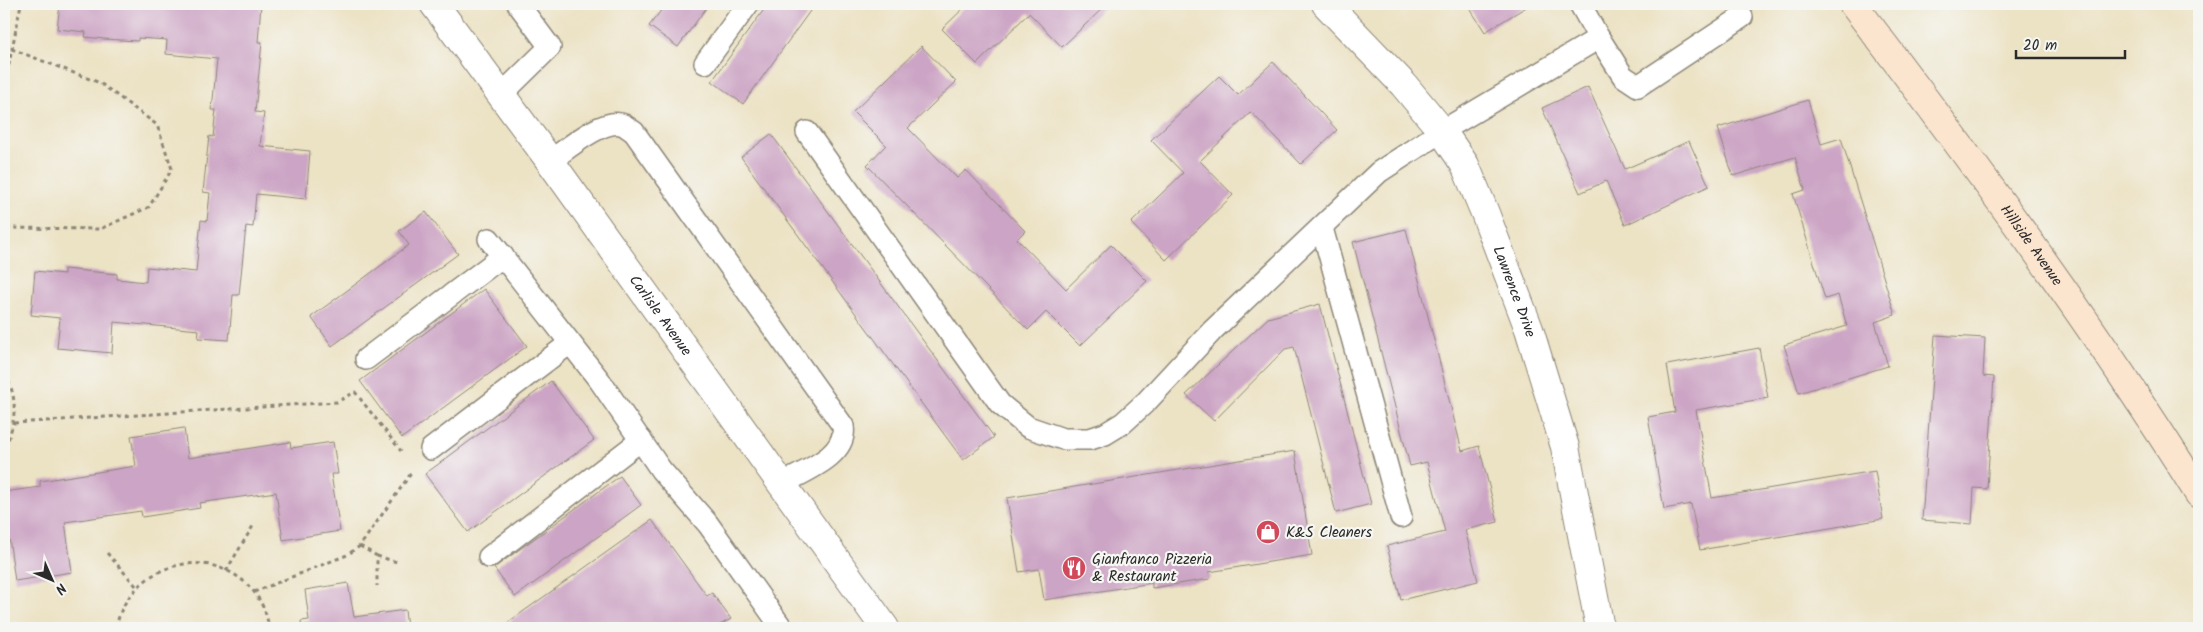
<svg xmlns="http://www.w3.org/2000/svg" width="2203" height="632" viewBox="0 0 2203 632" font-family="Kalam,sans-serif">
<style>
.building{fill:#cca4c5}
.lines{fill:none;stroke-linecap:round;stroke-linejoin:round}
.lane-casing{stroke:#8c8678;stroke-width:24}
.street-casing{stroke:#8c8678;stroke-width:30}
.secondary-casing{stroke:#8c8678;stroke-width:30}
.path{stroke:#8c8678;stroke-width:3;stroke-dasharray:4 4;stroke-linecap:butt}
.lane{stroke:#fff;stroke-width:21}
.street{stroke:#fff;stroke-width:28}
.secondary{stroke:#fbe5cf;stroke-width:28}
.labels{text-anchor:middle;stroke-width:4.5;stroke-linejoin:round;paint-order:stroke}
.street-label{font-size:15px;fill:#2b2b2b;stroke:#f6f6f2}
.poi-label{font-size:15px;fill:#2b2b2b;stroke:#f6f6f2;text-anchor:start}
</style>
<rect width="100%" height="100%" fill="#f6f6f2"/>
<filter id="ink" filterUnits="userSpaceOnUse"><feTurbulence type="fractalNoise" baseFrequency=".02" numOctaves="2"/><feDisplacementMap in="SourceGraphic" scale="10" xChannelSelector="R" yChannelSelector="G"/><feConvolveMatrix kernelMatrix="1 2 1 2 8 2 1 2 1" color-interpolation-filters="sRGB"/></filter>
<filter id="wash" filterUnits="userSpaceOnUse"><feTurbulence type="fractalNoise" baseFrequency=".0096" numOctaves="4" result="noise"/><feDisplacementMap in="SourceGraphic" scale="20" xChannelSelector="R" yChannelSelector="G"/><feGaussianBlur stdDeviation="1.12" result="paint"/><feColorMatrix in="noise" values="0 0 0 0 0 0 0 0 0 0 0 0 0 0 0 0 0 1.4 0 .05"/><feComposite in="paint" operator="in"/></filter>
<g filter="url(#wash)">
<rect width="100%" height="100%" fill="#ece2c4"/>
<g id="blocks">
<g class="building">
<path d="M 60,4 L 261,4 L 258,42 L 262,42 L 255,112 L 264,113 L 260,146 L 310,151 L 306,199 L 256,194 L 253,227 L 246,226 L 239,295 L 233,295 L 229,340 L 198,338 L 199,330 L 114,322 L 112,353 L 57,348 L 60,318 L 31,315 L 35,271 L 64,274 L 64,269 L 117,274 L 117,279 L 146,282 L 147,267 L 196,272 L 201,220 L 207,221 L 210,193 L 203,192 L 209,136 L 213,137 L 216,110 L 212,110 L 217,59 L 166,54 L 167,40 L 138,38 L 138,41 L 104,39 L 85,37 L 86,32 L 57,29 Z"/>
<path d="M 666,4 L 709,4 L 678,47 L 649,26 Z"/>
<path d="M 768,4 L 815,4 L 743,104 L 712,81 Z"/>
<path d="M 968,4 L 1107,4 L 1062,47 L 1029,13 L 977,64 L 942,29 Z"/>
<path d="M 1467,4 L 1527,4 L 1528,6 L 1485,32 Z"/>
<path d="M 921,46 L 956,82 L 908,128 L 957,178 L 966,170 L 1025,231 L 1017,239 L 1066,289 L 1111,245 L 1147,281 L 1080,346 L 1046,312 L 1028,330 L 867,165 L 886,145 L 853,112 Z"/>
<path d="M 1273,62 L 1337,130 L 1301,164 L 1251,112 L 1200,161 L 1233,195 L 1166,260 L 1131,223 L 1183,173 L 1151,140 L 1219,76 L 1238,95 Z"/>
<path d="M 1588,87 L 1625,169 L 1689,141 L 1709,186 L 1625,225 L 1606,181 L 1580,193 L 1542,108 Z"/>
<path d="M 1808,100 L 1821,144 L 1841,138 L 1895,315 L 1875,322 L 1888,366 L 1799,393 L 1784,345 L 1847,326 L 1838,295 L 1825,299 L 1793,194 L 1805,190 L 1795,157 L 1733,176 L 1718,128 Z"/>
<path d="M 771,134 L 994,437 L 963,460 L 741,157 Z"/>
<path d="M 426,212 L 458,254 L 332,346 L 311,317 L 409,245 L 399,231 Z"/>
<path d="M 1406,229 L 1462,451 L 1479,446 L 1498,522 L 1465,530 L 1478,581 L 1401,600 L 1387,546 L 1445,532 L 1427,462 L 1410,466 L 1353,242 Z"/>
<path d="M 484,289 L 527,346 L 402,438 L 360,381 Z"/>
<path d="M 1320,304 L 1371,504 L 1336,513 L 1294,347 L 1285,349 L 1214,421 L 1186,395 L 1268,318 Z"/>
<path d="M 1935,335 L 1985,338 L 1983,376 L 1994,377 L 1987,489 L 1974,488 L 1972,524 L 1922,520 Z"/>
<path d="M 1759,348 L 1768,398 L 1696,410 L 1712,498 L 1875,471 L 1883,519 L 1700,550 L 1691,504 L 1664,509 L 1648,417 L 1675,412 L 1667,365 Z"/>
<path d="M 551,381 L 594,440 L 468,532 L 425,474 Z"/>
<path d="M 184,428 L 188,458 L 290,442 L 291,448 L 333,442 L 338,474 L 331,474 L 340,531 L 283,540 L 276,492 L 199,503 L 200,508 L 142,517 L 141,511 L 65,522 L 72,572 L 15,581 L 7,523 L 4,524 L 4,492 L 40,487 L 40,481 L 136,466 L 131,436 Z"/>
<path d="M 1295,451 L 1312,555 L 1209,572 L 1210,579 L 1152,588 L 1152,583 L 1044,600 L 1039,569 L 1019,572 L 1007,498 Z"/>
<path d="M 620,476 L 641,505 L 515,597 L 494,568 Z"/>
<path d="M 652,520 L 707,596 L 712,593 L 731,619 L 714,628 L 500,628 Z"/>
<path d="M 348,583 L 354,617 L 405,610 L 407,628 L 302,628 L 301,621 L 309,620 L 305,590 Z"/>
</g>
</g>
</g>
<g filter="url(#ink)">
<use href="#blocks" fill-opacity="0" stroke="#8c8678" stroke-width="1"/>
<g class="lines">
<g class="lane-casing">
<g id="lane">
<path d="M 1580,4 L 1599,38"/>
<path d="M 705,63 L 748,4"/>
<path d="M 501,95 L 550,47 L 518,4"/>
<path d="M 807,132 L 1000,404 L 1028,427 L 1063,439 L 1090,439 L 1105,434 L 1123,423 L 1147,401 L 1213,330 L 1379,172 L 1442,131 L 1599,38 L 1623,76 L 1638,86 L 1742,17"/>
<path d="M 550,161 C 566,150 604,116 624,125 C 627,127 631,130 634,132 L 843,426 C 848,456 804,471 782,484"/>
<path d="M 1322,228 L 1401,517"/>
<path d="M 489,239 L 600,381 L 661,470 L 708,524 L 782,628"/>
<path d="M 366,359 L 503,256"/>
<path d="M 431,449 L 570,343"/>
<path d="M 489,557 L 641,440"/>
</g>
</g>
<g class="street-casing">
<g id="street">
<path id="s1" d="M 434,4 L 550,161 L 885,628"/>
<path id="s2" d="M 1326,4 L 1403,84 L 1442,131 L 1465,165 L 1485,213 L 1529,329 L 1565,447 L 1600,628"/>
</g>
</g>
<g class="secondary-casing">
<g id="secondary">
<path id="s3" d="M 1853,4 C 1975,164 2092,323 2199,494"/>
</g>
</g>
<g class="path">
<path d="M 4,46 L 100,83 L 157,125 L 172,169 L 149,207 L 100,229 L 4,228"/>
<path d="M 4,89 L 21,4"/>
<path d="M 4,374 C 20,397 15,425 4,450"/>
<path d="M 14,423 L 337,402 L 355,392 L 401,451"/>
<path d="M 360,546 L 377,556 L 377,586"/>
<path d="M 107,553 L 137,587"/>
<path d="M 377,556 L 397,562"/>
<path d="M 226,571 L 253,526"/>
<path d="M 254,592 L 347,555 L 360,546 L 412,472"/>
<path d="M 117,628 C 117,617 124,602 132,594 C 174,541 259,560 269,628"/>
</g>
<use href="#lane" class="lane"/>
<use href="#street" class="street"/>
<use href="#secondary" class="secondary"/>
</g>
</g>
<defs>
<g id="shop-disc" transform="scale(1.25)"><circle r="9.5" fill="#d1495b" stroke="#f6f6f2"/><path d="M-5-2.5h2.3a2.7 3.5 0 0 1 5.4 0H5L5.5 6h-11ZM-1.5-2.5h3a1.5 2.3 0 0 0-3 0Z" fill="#fff"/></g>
<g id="restaurant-disc" transform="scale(1.25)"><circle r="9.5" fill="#d1495b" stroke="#f6f6f2"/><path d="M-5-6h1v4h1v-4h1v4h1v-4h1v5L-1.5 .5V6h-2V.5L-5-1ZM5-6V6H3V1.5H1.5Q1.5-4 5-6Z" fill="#fff"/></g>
</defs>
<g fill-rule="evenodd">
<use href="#shop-disc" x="1268" y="532"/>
<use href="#restaurant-disc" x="1074" y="568"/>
</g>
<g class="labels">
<g class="street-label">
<text dy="5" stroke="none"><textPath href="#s3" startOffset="300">Hillside Avenue</textPath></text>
<text dy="5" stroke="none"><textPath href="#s2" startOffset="349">Lawrence Drive</textPath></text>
<text dy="5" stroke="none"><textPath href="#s1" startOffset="385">Carlisle Avenue</textPath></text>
</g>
<g class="poi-label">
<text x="1286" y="537">K&amp;S Cleaners</text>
<text x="1092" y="564">Gianfranco Pizzeria<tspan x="1092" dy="17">&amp; Restaurant</tspan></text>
</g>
</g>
<rect width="2203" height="632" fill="none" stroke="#f6f6f2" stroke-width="20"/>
<g transform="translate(52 580) rotate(135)" stroke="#f6f6f2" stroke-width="4" paint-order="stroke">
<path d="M0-4L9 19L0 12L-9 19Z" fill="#2b2b2b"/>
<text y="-8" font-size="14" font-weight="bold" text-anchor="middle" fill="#2b2b2b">N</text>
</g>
<path d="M2016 50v8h109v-8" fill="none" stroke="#2b2b2b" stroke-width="2.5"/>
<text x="2023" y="50" font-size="15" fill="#2b2b2b" stroke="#f6f6f2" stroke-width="4" paint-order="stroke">20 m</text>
</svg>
